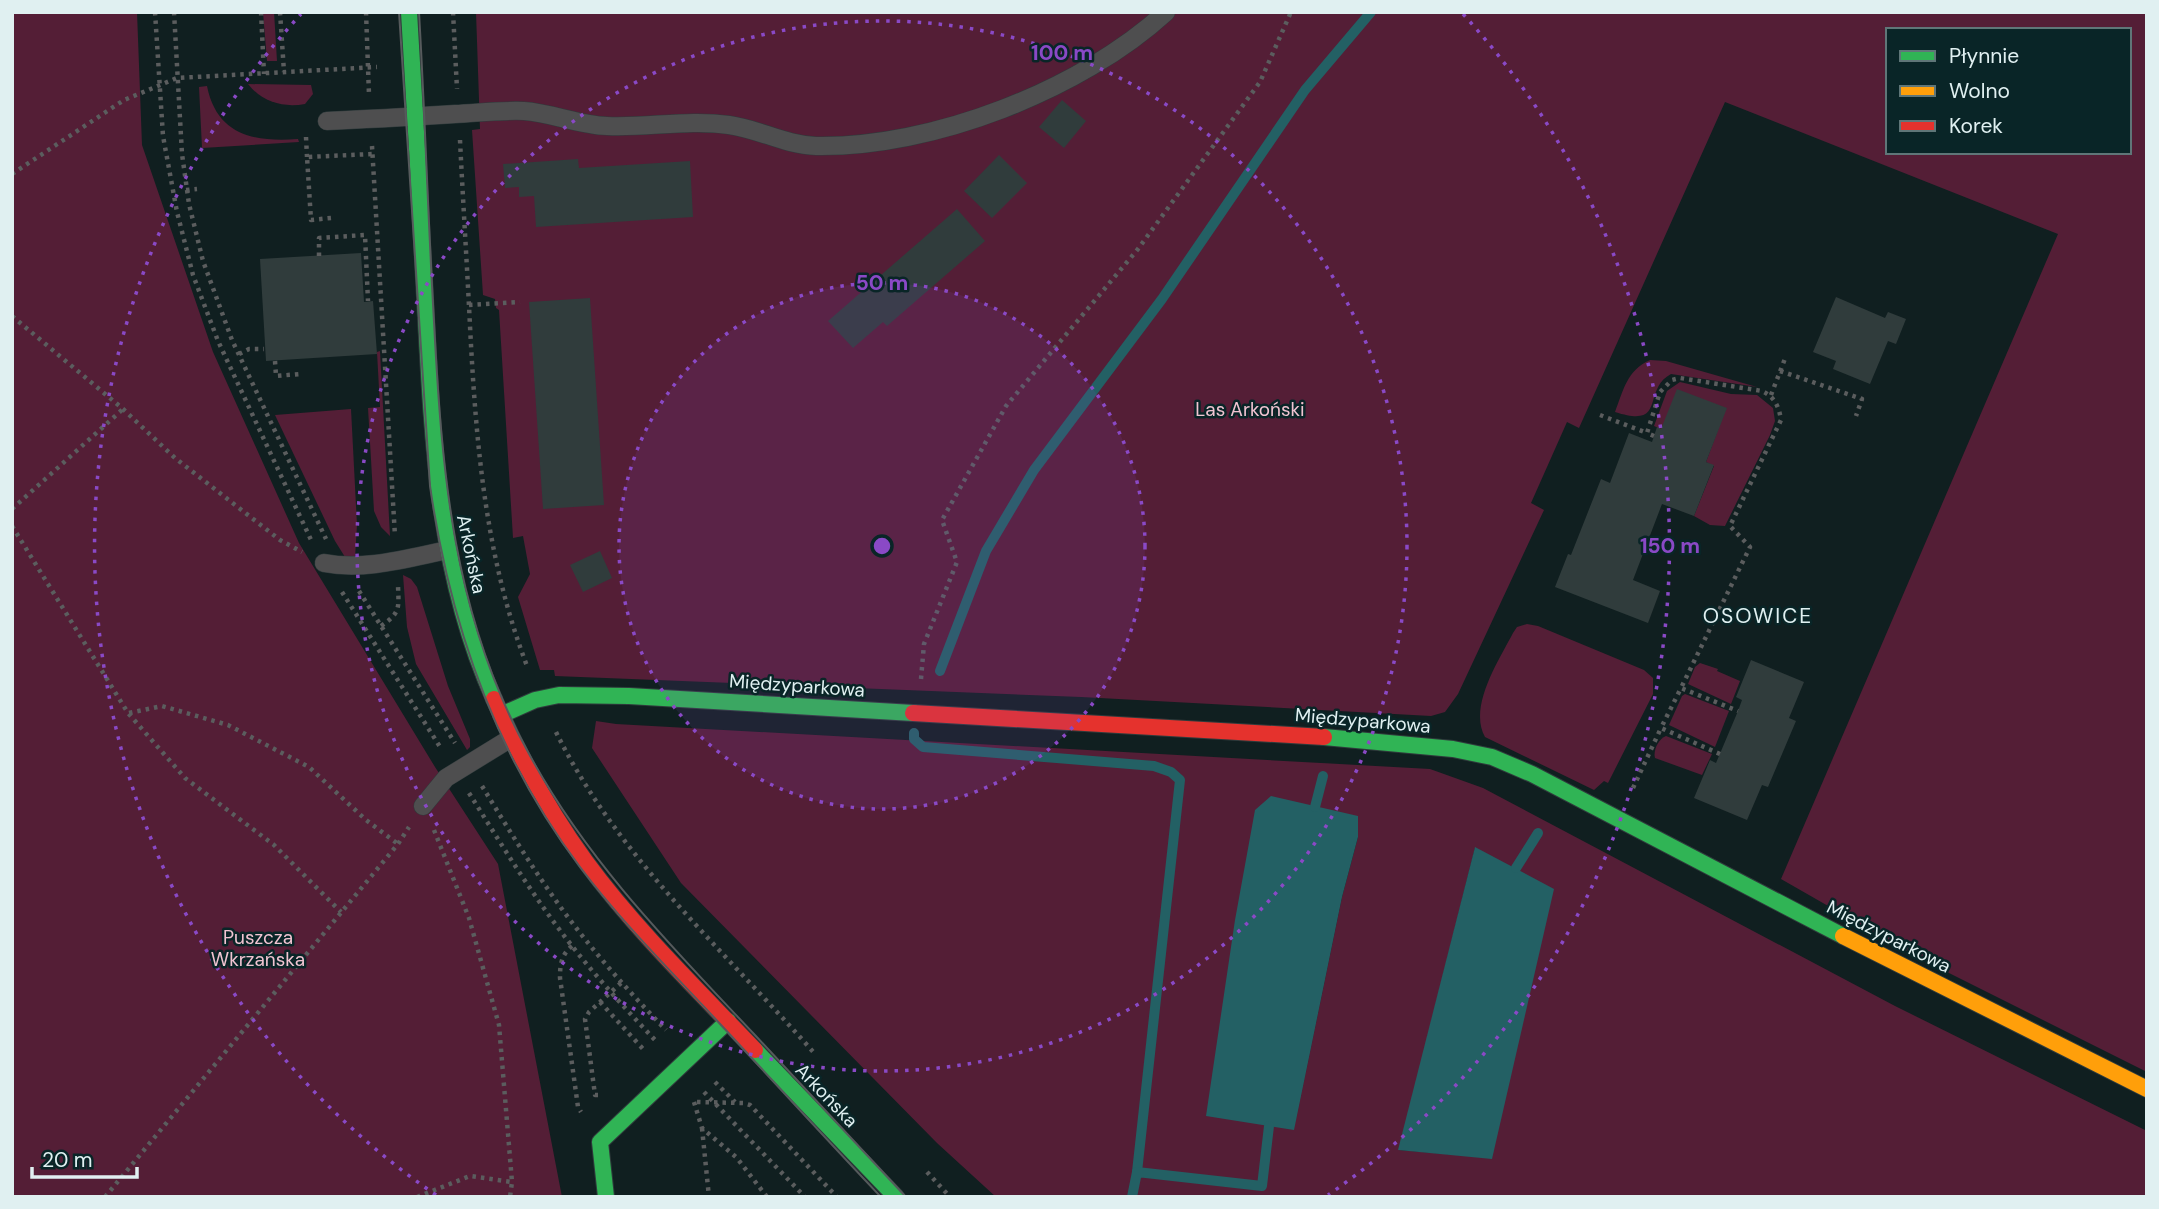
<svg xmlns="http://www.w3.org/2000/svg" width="2159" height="1209" viewBox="0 0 2159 1209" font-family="'DM Sans',sans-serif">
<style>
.green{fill:#541e36;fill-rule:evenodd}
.water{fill:#236064}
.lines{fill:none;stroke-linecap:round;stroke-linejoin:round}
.stream{stroke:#236064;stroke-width:10}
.building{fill:#303c3c}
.lane-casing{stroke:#2f3b3c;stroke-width:19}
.fast-casing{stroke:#2f3b3c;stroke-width:18}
.slow-casing{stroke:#2f3b3c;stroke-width:18}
.jam-casing{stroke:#2f3b3c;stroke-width:18}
.path{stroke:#5b5d5e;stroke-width:4.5;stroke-dasharray:3.5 5;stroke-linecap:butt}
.lane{stroke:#4e4e4f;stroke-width:18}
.fast{stroke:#30b455;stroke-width:16}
.slow{stroke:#ff9f0a;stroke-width:16}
.jam{stroke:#e5322d;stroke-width:16}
.tram{stroke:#565a5c;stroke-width:2}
.ring{fill:none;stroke:#8a49c6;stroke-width:3.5;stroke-dasharray:3.5 7}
.labels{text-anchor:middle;stroke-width:5;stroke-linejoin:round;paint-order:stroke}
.park-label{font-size:19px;fill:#f2c4d2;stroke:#092527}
.street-label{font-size:19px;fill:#e0f0f1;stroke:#092527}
.neighbourhood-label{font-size:21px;letter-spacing:2px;fill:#e0f0f1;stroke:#092527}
.centre{fill:#8a49c6;stroke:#092527;stroke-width:3.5}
.ring-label{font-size:21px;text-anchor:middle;font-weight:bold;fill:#8a49c6;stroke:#092527;stroke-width:5;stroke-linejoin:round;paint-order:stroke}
</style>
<rect width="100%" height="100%" fill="#101f20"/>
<g class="green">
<path d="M 12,12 L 137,12 L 142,145 L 213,352 L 299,543 L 435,767 L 498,864 L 562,1197 L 12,1197 Z"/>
<path d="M 263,12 L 274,12 L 277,61 L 267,61 Z"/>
<path d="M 476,12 L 2147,12 L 2147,1072 L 1919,958 L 1781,879 L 2058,234 L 1725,102 L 1579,428 L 1567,422 L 1531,503 L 1544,510 L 1458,694 L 1445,712 L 1431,716 L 1081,697 L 555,676 L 554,670 L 540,670 L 518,597 L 530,574 L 523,536 L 513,538 L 499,310 L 496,308 L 495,299 L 483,295 L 472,130 L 480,129 ZM 1888,30 L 2129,30 L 2129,152 L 1888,152 Z"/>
<path d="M 248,84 L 311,85 L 313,94 L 305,104 C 283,108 262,102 248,84 Z"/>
<path d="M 207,86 C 217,136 255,142 298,139 L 299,142 L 202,148 L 199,87 Z"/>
<path d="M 380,351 L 390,536 L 381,527 L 374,511 L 368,408 L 380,407 L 377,352 Z"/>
<path d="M 1650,360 L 1666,361 L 1757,387 L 1671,374 C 1641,390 1668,429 1615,412 C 1623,391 1627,370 1650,360 Z"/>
<path d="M 1680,382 L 1731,394 L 1757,395 L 1773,408 L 1775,421 L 1770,435 L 1725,526 L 1710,525 L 1694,516 L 1714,466 L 1706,462 L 1726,408 L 1661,429 L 1654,426 L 1667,391 Z"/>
<path d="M 351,409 L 357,525 L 355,558 L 345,557 L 335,541 L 275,415 Z"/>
<path d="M 403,575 L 411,579 L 417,587 L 448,686 L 470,739 L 470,747 L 467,750 L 416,664 L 407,627 Z"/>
<path d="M 1527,624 L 1538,626 L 1644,670 L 1653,678 L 1653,694 L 1608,783 L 1604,781 L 1594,790 L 1485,737 C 1468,707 1499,660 1513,633 L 1517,627 Z"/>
<path d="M 1700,663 L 1718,669 L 1717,671 L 1740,681 L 1731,704 L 1688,684 L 1695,667 Z"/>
<path d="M 1685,694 L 1729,711 L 1715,747 L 1669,725 L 1682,696 Z"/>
<path d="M 596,721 L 616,724 L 1430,769 L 1483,788 L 1895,1006 L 2147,1131 L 2147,1197 L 996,1197 L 937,1143 L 681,883 L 592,748 ZM 1358,817 L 1358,837 L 1342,897 L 1294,1130 ZM 1475,848 L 1492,1158 L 1399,1150 Z"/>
<path d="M 1666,736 L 1712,754 L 1702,775 L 1655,758 C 1653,751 1658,739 1666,736 Z"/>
</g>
<g class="water">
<path d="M 1271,796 L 1358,816 L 1358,837 L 1342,897 L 1294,1130 L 1206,1116 L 1235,920 L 1255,810 Z"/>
<path d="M 1475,847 L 1554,889 L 1492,1159 L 1398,1150 Z"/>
</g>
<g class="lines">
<g class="stream">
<path d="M 940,671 L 986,551 L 1034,470 L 1162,299 L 1305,90 L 1371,12"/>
<path d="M 914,733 L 914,739 L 923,747 L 1154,766 L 1171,772 L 1180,780 L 1137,1172"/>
<path d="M 1315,807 L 1323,776"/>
<path d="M 1516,868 L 1538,833"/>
<path d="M 1132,1197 L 1137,1172 L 1262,1186 L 1269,1126"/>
</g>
</g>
<g class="building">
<path d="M 1062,100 L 1086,121 L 1064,148 L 1039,127 Z"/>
<path d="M 999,155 L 1027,183 L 992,218 L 964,191 Z"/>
<path d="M 578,159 L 579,168 L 690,161 L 693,217 L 536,227 L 534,196 L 519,197 L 519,187 L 505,188 L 503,164 Z"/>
<path d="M 957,209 L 985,241 L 887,326 L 883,322 L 853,348 L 828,321 Z"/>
<path d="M 361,253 L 364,302 L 373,301 L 377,354 L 266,361 L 260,259 Z"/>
<path d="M 1836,297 L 1885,318 L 1888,312 L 1906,319 L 1896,344 L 1888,341 L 1870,384 L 1833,369 L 1836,361 L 1813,352 Z"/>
<path d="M 590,298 L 604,505 L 543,509 L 529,302 Z"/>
<path d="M 1677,389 L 1727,408 L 1706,462 L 1714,465 L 1694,516 L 1662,504 L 1633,580 L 1660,591 L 1648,623 L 1555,587 L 1568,554 L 1571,555 L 1601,479 L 1610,483 L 1629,433 L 1652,442 L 1657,427 L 1661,429 Z"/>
<path d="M 600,551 L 612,578 L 583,592 L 570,565 Z"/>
<path d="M 1751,660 L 1804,682 L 1789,718 L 1796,721 L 1768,787 L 1762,785 L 1747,820 L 1694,798 L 1710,760 L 1716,763 L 1738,711 L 1742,700 L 1736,697 Z"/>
</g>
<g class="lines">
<g class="lane-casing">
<g id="lane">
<path d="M 327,121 C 370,119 412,117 455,114 C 477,113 501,110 524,111 C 552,113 579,125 607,126 C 648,128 688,119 729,125 C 759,129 785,145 816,146 C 932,148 1081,90 1166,12"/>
<path d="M 324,563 C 365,571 408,558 448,550"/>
<path d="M 423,806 L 446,778 L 511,738"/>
</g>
</g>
<g class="fast-casing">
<g id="fast">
<path d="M 409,12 C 415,107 420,203 425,298 C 432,434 437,573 494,699"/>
<path d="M 501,715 L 535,700 L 559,695 L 629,696 L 913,713"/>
<path d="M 1324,737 L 1453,749 L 1492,757 L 1532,774 L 1843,936"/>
<path d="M 755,1050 L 896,1197"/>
<path d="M 606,1197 L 600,1142 L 728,1021"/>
</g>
</g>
<g class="slow-casing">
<path id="slow" d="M 1843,936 L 2147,1089"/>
</g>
<g class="jam-casing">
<g id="jam">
<path d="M 494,699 C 519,756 549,811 586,862 C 636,930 697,989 755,1050"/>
<path d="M 913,713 L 1324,737"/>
</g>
</g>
<g class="path">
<path d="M 155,12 L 163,136 L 177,212 L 193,275 L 218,341 L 312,542"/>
<path d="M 174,12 L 182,154 L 189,204 L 203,261 L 232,340 L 326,539"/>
<path d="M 261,12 L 264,74"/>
<path d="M 280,12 L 284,72"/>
<path d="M 366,12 L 369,95"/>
<path d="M 453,12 L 457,89"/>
<path d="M 306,137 L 307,157"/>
<path d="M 460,140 C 463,202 467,264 470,326 C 476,443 485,556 527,666"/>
<path d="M 372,146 L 395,536"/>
<path d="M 12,174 L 124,100 L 177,78 L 377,67"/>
<path d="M 186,190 L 197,189"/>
<path d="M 331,218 L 311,220 L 307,157 L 373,154"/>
<path d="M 319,256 L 319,238 L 365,235 L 368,301"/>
<path d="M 469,305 L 520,302"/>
<path d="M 12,316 L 123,409 L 175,458 L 280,540 L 302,552"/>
<path d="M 239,354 L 249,349 L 264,349"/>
<path d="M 275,361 L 276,376 L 300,374"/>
<path d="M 1780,371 L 1862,399 L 1856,416"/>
<path d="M 1771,395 L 1786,356"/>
<path d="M 1600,415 L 1647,433"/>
<path d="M 1654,436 L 1647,433 L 1660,392 L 1672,380 L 1680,378 L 1762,391 C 1775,397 1779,407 1781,420 L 1730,526 L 1750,547 L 1681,688"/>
<path d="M 12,509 L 123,409"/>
<path d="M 12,526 L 128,713 L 185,778 L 274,845 L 341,912"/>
<path d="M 359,591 L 455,743"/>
<path d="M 342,592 L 442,750"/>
<path d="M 381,626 C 400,613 399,609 398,586"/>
<path d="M 921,679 L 924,644 L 957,562 L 942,520 L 1006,406 L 1138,249 L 1260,82 L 1291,12"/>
<path d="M 129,713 L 162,706 L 228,725 L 309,767 L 366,820 L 398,844"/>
<path d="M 556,732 C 618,858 724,950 815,1054"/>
<path d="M 1720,754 L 1661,728 L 1681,688 L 1738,711"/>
<path d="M 482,786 C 512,835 542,884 577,929 C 605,965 635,998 666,1030"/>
<path d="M 1633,788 L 1661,728"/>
<path d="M 469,793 C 498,839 526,885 559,929 C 588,968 621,1004 655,1040"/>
<path d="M 434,830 L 469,918 L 499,1025 L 512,1182 L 510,1197"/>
<path d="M 572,946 C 561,955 560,965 560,978 L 578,1107 L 581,1112"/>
<path d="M 600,1002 L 644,1050"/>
<path d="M 715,1082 L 735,1102"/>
<path d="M 704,1092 L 805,1197"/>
<path d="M 598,1095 L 595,1095 L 585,1019 L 589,1012 L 621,983"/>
<path d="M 694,1102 L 702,1128 L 737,1158 L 767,1197"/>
<path d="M 697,1102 L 743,1103 L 750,1105 L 837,1197"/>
<path d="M 702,1128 L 709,1197"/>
<path d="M 927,1172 L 950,1197"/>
<path d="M 105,1197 L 398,844 L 409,827"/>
<path d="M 417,1197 L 470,1176 L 512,1182"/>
</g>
<use href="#lane" class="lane"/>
<use href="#fast" class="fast"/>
<use href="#slow" class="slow"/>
<use href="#jam" class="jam"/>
<g class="tram">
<path d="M 399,12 L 430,486 C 450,624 496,756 580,867 C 623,924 674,974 722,1026 C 775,1083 827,1140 881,1197"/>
<path d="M 419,12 C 425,115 428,219 434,322 C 442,474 453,615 528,752 C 586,860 671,946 754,1034 C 805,1088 855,1143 906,1197"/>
</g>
</g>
<circle cx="882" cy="546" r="263" fill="#8a49c6" fill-opacity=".12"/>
<g class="ring">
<circle cx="882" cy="546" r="263"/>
<circle cx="882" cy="546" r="525"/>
<path d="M436 1195A788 788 0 0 1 301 14M1463 14A788 788 0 0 1 1328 1195"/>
</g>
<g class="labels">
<g class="park-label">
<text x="1250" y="416">Las Arkoński</text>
<text x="258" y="944">Puszcza<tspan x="258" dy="22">Wkrzańska</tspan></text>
</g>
<g class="street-label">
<text transform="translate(472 554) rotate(78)" y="7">Arkońska</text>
<text transform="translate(797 685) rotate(4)" y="7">Międzyparkowa</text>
<text transform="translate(1363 720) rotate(5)" y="7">Międzyparkowa</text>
<text transform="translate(1889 936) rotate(27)" y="7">Międzyparkowa</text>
<text transform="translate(827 1095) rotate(46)" y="7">Arkońska</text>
</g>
<g class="neighbourhood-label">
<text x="1758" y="623">OSOWICE</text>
</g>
</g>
<circle cx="882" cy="546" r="10" class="centre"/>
<g class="ring-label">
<text x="1062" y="60">100 m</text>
<text x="882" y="290">50 m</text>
<text x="1670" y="553">150 m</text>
</g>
<rect width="2159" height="1209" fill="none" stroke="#e0f0f1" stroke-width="28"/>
<rect x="1886" y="28" width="245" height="126" fill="#092527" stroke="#5f7678" stroke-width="2"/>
<rect x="1900" y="51" width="35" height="10" fill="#30b455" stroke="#5f7678" stroke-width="2"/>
<text x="1949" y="63" font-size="21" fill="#e0f0f1">Płynnie</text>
<rect x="1900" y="86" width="35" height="10" fill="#ff9f0a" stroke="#5f7678" stroke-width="2"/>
<text x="1949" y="98" font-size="21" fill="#e0f0f1">Wolno</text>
<rect x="1900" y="121" width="35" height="10" fill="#e5322d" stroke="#5f7678" stroke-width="2"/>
<text x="1949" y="133" font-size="21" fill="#e0f0f1">Korek</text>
<path d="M32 1167v10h105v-10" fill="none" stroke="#e0f0f1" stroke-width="3.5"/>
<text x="42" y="1167" font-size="21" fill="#e0f0f1" stroke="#092527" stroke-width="5" paint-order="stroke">20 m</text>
</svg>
